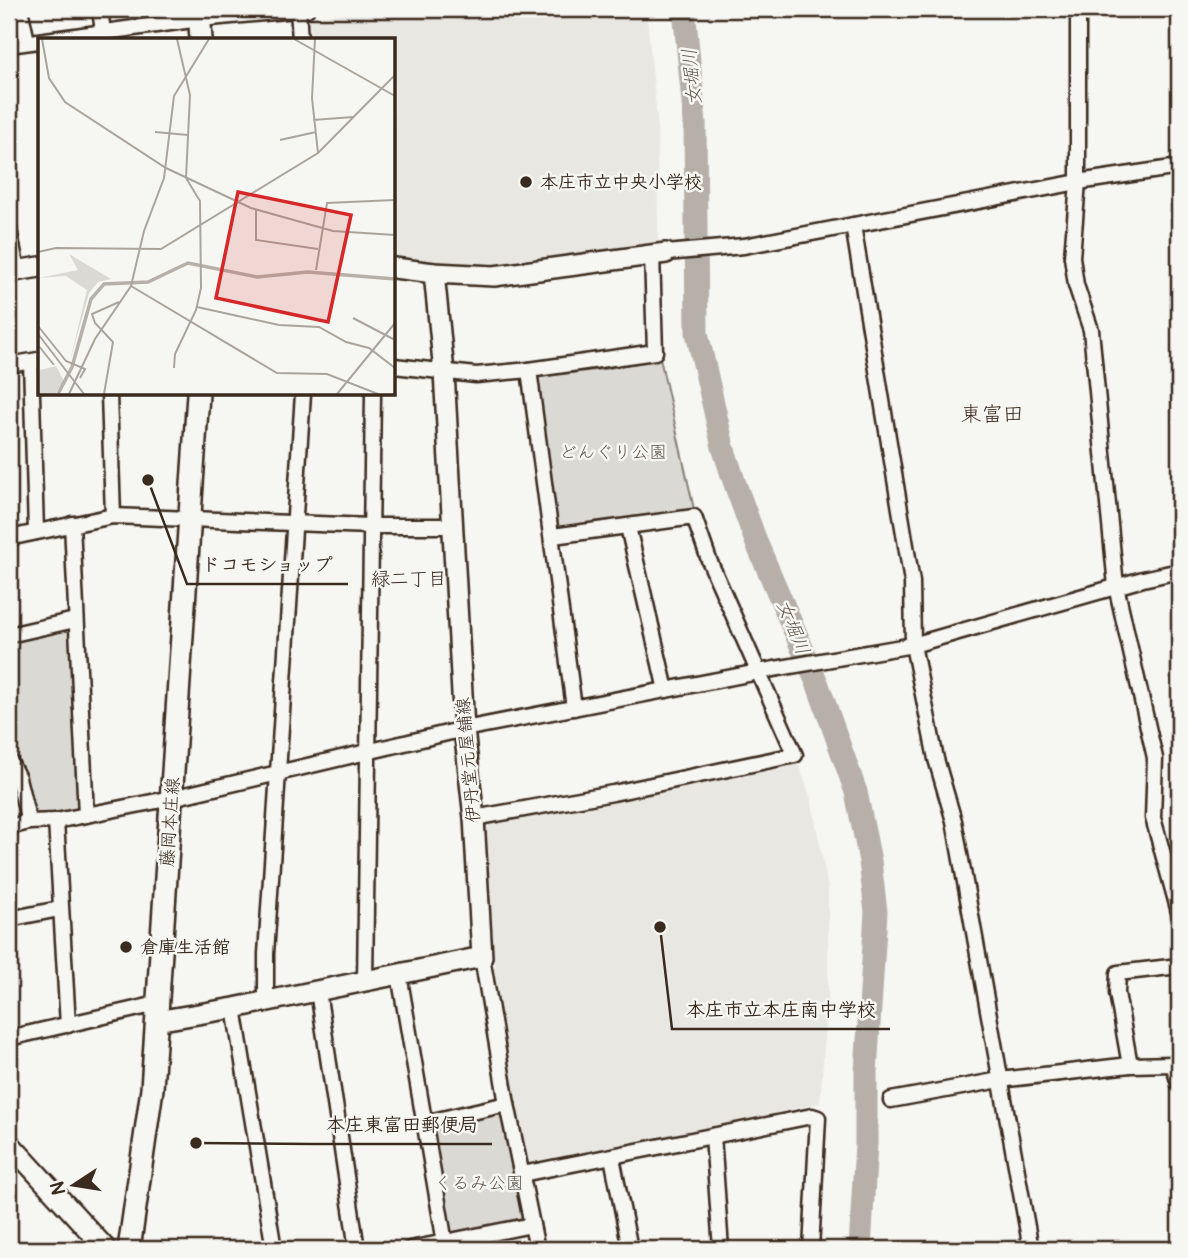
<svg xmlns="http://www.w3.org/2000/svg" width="1188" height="1258" viewBox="0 0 1188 1258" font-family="Pangolin,'Klee One',sans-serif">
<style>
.built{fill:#e8e7e2}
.green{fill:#dad9d3;stroke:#8a8278;stroke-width:2}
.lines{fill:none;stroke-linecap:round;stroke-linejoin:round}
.river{stroke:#b6b0a9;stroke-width:23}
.street-casing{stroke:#3b2a1e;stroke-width:19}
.secondary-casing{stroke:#3b2a1e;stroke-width:24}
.primary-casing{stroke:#3b2a1e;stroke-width:26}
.street{stroke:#f6f6f2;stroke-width:14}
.secondary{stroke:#f6f6f2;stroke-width:19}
.primary{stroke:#f6f6f2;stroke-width:21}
.poi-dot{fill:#3b2a1e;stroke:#f6f6f2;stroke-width:2.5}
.labels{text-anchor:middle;stroke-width:5;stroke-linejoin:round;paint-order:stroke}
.poi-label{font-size:18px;font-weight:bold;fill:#3b2a1e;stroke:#f6f6f2;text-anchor:start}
.park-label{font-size:18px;fill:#63564b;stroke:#f6f6f2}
.street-label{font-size:18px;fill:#3b2a1e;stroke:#f6f6f2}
.water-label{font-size:19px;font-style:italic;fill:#605248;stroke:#f6f6f2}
.neighbourhood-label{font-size:19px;fill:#3b2a1e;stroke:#f6f6f2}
.quarter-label{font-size:21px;fill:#3b2a1e;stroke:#f6f6f2}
.inset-river{fill:none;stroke:#b6b0a9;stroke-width:3.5}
.inset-road{fill:none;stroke:#aba49d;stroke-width:2}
.view{fill:#d62828;fill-opacity:0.15;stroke:#d62828;stroke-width:3.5}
.inset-edge{fill:none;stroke:#3b2a1e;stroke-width:3.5}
.leader{fill:none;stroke:#3b2a1e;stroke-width:2.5}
.callout-dot{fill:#3b2a1e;stroke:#f6f6f2;stroke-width:2.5}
.callout-label{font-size:19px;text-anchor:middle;font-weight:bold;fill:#3b2a1e;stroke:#f6f6f2;stroke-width:5;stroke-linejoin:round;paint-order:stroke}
</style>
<rect width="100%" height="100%" fill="#f6f6f2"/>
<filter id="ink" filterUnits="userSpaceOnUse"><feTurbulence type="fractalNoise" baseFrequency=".0143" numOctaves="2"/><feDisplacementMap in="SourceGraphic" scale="14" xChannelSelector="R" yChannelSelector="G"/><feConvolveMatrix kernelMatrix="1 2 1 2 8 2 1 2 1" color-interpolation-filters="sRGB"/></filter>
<g filter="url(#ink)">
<g class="built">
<path d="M 390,9 L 646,9 L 657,119 L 658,245 L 498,265 L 419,266 L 394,261 L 394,40 L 310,40 L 309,17 Z"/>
<path d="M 797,760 L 811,799 L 828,888 L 828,995 L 820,1103 L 787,1110 L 787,1114 L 526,1163 L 489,970 L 495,966 L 483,829 L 487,822 Z"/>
</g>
<g class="green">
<path d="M 660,358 L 694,509 L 561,528 L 556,525 L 536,380 L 537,377 L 604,369 Z"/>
<path d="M 71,625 L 80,805 L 76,810 L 9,818 L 9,639 Z"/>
<path d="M 499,1110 L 504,1113 L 525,1216 L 521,1220 L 453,1235 L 448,1231 L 431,1129 L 433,1125 Z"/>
</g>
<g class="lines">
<path class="river" d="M 684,9 L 695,123 L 697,333 L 723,447 L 735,484 L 757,544 L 818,685 L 856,792 L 870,861 L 876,912 L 866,1072 L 866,1143 L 860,1249"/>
<g class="street-casing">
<g id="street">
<path d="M 20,9 L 27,41"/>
<path d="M 100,9 L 103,32"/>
<path d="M 298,9 L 300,40"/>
<path d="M 1078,9 L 1078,182 L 1072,257 L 1076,285 L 1091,330 L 1116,586 L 1155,758 L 1153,818 L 1179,912"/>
<path d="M 9,45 L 200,19 L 307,9"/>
<path d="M 853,225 L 912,582 L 913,645 L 936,759 L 954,821 L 1031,1249"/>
<path d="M 9,229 L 17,270"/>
<path d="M 666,253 L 744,246 L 1078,182 L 1179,167"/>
<path d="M 31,362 L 36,532"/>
<path d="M 9,365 L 38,360"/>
<path d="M 394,366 L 476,375 L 529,370 L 655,352 L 652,254"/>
<path d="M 529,370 L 574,708"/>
<path d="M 109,394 L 113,516"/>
<path d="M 72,524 L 86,815"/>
<path d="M 628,527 L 666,690"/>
<path d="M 9,538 L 113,516 L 370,526 L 453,526"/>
<path d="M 9,635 L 75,620"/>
<path d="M 9,760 L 18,778 L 29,822"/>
<path d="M 474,818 L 613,793 L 795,755 L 709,560 L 694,517 L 553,536"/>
<path d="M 56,821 L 68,1025"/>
<path d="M 9,827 L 29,822 L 56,821 L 172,798 L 464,729 L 774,669 L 913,645 L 1143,579 L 1179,571"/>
<path d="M 9,919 L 59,909"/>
<path d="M 482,957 L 507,1104 L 537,1249"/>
<path d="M 1179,966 L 1118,973 L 1117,993 L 1130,1065 L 1173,1064 L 1179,1084"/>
<path d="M 399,974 L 445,1243"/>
<path d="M 365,981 L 373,394"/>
<path d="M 318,991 L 357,1249"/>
<path d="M 266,1001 L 266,954 L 303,394"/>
<path d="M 234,1008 L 274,1249"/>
<path d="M 9,1038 L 157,1004"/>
<path d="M 891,1100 L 1000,1080 L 1130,1065"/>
<path d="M 424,1123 L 507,1104"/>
<path d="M 713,1136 L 721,1249"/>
<path d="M 612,1157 L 630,1249"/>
<path d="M 522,1174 L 812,1116 L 818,1118 L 811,1249"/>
<path d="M 410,1249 L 532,1225"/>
</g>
</g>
<g class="secondary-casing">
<g id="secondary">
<path d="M 394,268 L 434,273 L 494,276 L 666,253"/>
<path d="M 9,272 L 40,267"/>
<path d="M 156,1021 L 234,1008 L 482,957 L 474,818 L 464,729 L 444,372 L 434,273"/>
<path d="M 9,1143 L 106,1249"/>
</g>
</g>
<g class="primary-casing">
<g id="primary">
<path d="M 199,9 L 201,40"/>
<path d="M 129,1249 L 152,1089 L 198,394"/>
</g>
</g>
<use href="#street" class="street"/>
<use href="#secondary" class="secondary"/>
<use href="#primary" class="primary"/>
</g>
</g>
<g class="poi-dot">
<circle cx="526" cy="182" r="7"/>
<circle cx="126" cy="947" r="7"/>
</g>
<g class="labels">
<g class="poi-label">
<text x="540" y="188">本庄市立中央小学校</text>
<text x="140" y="953">倉庫生活館</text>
</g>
<g class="park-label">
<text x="613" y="458">どんぐり公園</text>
<text x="479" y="1189">くるみ公園</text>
</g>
<g class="street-label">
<text transform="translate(468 760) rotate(-95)" y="6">伊丹堂元屋舗線</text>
<text transform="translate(170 822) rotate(-86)" y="6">藤岡本庄線</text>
</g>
<g class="water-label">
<text transform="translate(691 77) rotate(-96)" y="7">女堀川</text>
<text transform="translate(794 627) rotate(68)" y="7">女堀川</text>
</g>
<g class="neighbourhood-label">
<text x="409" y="585">緑二丁目</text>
</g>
<g class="quarter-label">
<text x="992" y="421">東富田</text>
</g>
</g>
<g transform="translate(38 38)">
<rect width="357" height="357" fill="#f6f6f2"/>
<path d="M 31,216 L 73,241 L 60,244 L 51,255 L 32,323 L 49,252 L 28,238 L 0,240 L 40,232 ZM 18,328 L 26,343 L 17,356 L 1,356 L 2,332 Z" fill="#dad9d3"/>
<path class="inset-river" d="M 20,356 L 34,329 L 53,261 L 66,246 L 110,244 L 150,225 L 219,239 L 270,234 L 357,241"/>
<path class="inset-road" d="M 4,1 L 11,40 L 27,64 L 128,130 L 213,170 L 295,193 L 357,197M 256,1 L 357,58M 277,1 L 274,60 L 280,115M 275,82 L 315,79M 117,94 L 150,97M 242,102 L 278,94M 218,172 L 218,202 L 280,211M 0,214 L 18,210 L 123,211 L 280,115 L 357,37M 278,232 L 289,165 L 357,162M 93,248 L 239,335 L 289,336 L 340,356M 159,269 L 241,287 L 281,289 L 308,304 L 331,310 L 357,330M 315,280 L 357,302M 0,288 L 28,323 L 47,331 L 42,340M 0,296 L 46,356M 0,307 L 16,327M 136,330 L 137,316 L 158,272 L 163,250 L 162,163 L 148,140 L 152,57 L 139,1M 31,356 L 57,301 L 93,248 L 106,193 L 126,140 L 136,58 L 171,1M 66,356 L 75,304 L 57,285 L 54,276 L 81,264M 299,356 L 357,285"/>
<path class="view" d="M 200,154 L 313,177 L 290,284 L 178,260 Z"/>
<rect width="357" height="357" class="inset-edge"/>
</g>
<path class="leader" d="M148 480L187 584H348M660 927L672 1029H890M196 1143L312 1144H492"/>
<g class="callout-dot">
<circle cx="148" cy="480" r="7"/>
<circle cx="660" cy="927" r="7"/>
<circle cx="196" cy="1143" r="7"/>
</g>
<g class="callout-label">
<text x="267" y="571">ドコモショップ</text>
<text x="781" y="1016">本庄市立本庄南中学校</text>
<text x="402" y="1131">本庄東富田郵便局</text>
</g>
<rect width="1188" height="1258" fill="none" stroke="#f6f6f2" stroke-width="35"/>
<rect x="18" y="18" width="1153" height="1223" fill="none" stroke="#3b2a1e" stroke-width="2.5" filter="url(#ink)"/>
<g transform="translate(74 1185) rotate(258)" stroke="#f6f6f2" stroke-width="5" paint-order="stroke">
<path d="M0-5L12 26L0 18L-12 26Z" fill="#3b2a1e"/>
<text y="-10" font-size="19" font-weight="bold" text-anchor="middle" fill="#3b2a1e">N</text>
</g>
</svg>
